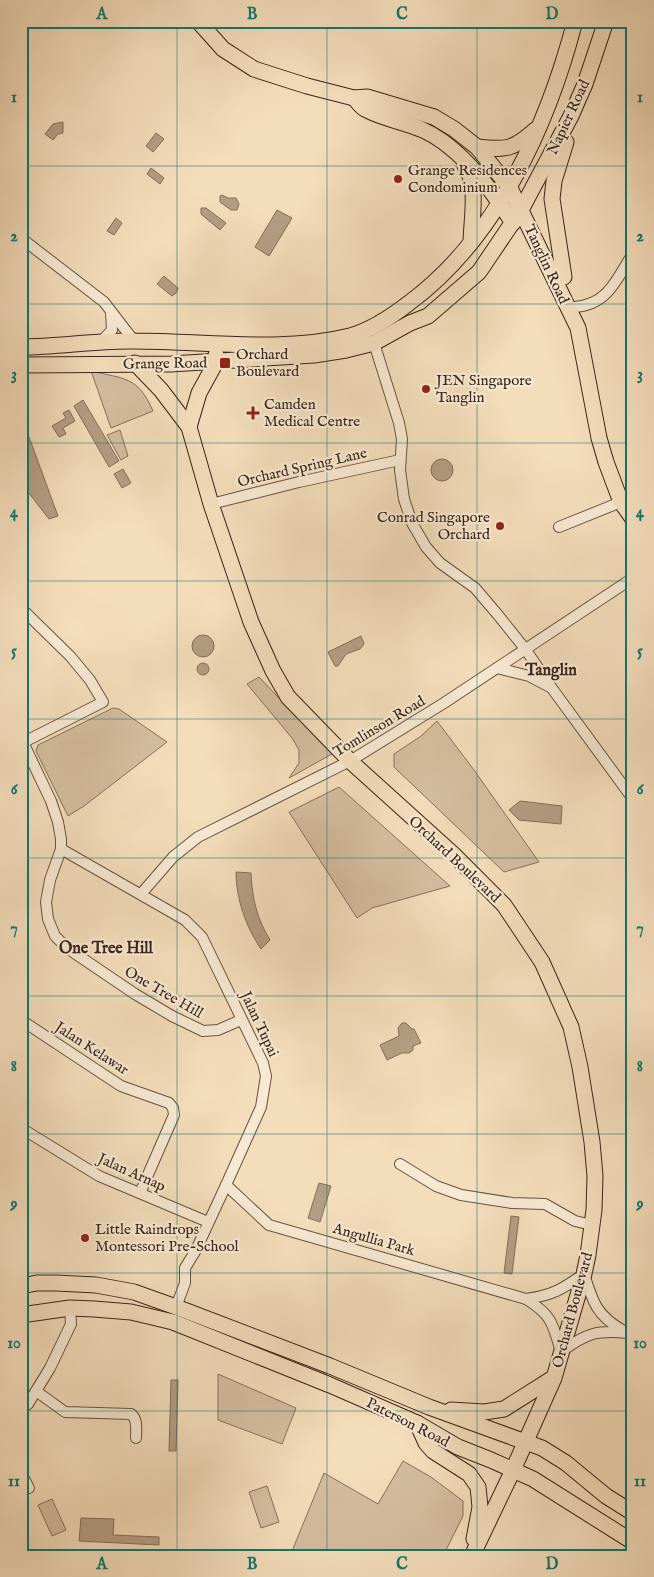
<svg xmlns="http://www.w3.org/2000/svg" width="654" height="1577" viewBox="0 0 654 1577" font-family="'IM FELL English',serif">
<style>
.green{fill:#d4bd9f;stroke:#86705b}
.water{fill:#b49e83;stroke:#826d58}
.lines{fill:none;stroke-linecap:round;stroke-linejoin:round}
.minor-casing{stroke:#675240;stroke-width:12}
.primary-casing{stroke:#382317;stroke-width:17}
.minor{stroke:#f8e9d3;stroke-width:10}
.primary{stroke:#f4ddbb;stroke-width:15}
.grid{fill:none;stroke:#0f766e;stroke-width:1;stroke-opacity:0.55}
.poi-dot{fill:#8f2418;stroke:#f8e9d3;stroke-width:2}
.labels{text-anchor:middle;stroke-width:4.5;stroke-linejoin:round;paint-order:stroke}
.street-label{font-size:15px;fill:#382317;stroke:#f8e9d3}
.poi-label{font-size:15px;fill:#382317;stroke:#f8e9d3;text-anchor:start}
.neighbourhood-label{font-size:16px;font-weight:bold;fill:#382317;stroke:#f8e9d3}
.neatline{fill:none;stroke:#0f766e;stroke-width:2}
.grid-label{font-size:16px;text-anchor:middle;font-weight:bold;fill:#0f766e}
</style>
<rect width="100%" height="100%" fill="#f4ddbb"/>
<filter id="stains"><feTurbulence type="fractalNoise" baseFrequency=".004" numOctaves="4"/><feColorMatrix values="0 0 0 0 .2 0 0 0 0 .09 0 0 0 0 .02 0 0 0 .5 -.17"/></filter>
<radialGradient id="worn" r=".72"><stop offset=".6" stop-color="#630" stop-opacity="0"/><stop offset="1" stop-color="#630" stop-opacity=".3"/></radialGradient>
<g class="green">
<path d="M 91,371 C 124,379 138,376 153,411 L 111,428 Z"/>
<path d="M 120,430 L 128,456 L 121,460 L 107,435 Z"/>
<path d="M 259,677 L 332,754 L 289,778 L 299,763 L 299,750 L 292,738 L 247,684 Z"/>
<path d="M 113,708 L 119,709 L 167,742 L 84,806 L 68,816 L 36,751 L 38,745 Z"/>
<path d="M 437,721 L 474,770 L 539,862 L 504,872 L 394,767 L 394,754 L 421,736 Z"/>
<path d="M 339,787 L 450,886 L 372,908 L 357,918 L 289,812 Z"/>
<path d="M 218,1374 L 296,1408 L 282,1444 L 218,1420 Z"/>
<path d="M 403,1461 L 431,1477 L 463,1501 L 463,1516 L 443,1556 L 290,1556 L 324,1473 L 378,1504 Z"/>
<path d="M 267,1486 L 279,1522 L 261,1528 L 249,1492 Z"/>
<path d="M 52,1499 L 66,1530 L 52,1536 L 38,1505 Z"/>
</g>
<g class="water">
<path d="M 63,122 L 63,133 L 58,134 L 53,140 L 45,134 L 53,124 Z"/>
<path d="M 156,133 L 164,139 L 153,152 L 146,146 Z"/>
<path d="M 151,168 L 164,178 L 160,184 L 147,174 Z"/>
<path d="M 222,195 L 228,198 L 236,198 L 239,204 L 237,210 L 231,210 L 220,202 L 220,196 Z"/>
<path d="M 201,208 L 206,208 L 226,223 L 220,230 L 201,214 Z"/>
<path d="M 277,210 L 292,218 L 269,256 L 255,247 Z"/>
<path d="M 116,218 L 122,223 L 114,235 L 107,231 Z"/>
<path d="M 164,276 L 178,288 L 176,293 L 172,296 L 157,284 Z"/>
<path d="M 83,400 L 119,461 L 109,467 L 74,406 Z"/>
<path d="M 69,410 L 75,421 L 63,428 L 66,434 L 59,437 L 52,426 L 66,418 L 63,413 Z"/>
<path d="M 29,437 L 58,516 L 49,519 L 21,483 L 21,440 Z"/>
<circle cx="442" cy="470" r="11"/>
<path d="M 123,469 L 131,483 L 122,488 L 114,474 Z"/>
<circle cx="203" cy="646" r="11"/>
<path d="M 361,636 L 364,644 L 360,649 L 346,654 L 338,666 L 335,666 L 328,652 Z"/>
<circle cx="203" cy="669" r="6"/>
<path d="M 520,801 L 562,806 L 561,824 L 519,820 L 509,810 Z"/>
<path d="M 236,872 L 251,873 C 252,898 257,919 270,940 L 261,949 C 246,927 236,899 236,872 Z"/>
<path d="M 402,1023 L 406,1023 L 412,1029 L 414,1029 L 421,1043 L 413,1046 L 413,1050 L 409,1053 L 402,1053 L 387,1060 L 380,1045 L 399,1036 L 398,1028 Z"/>
<path d="M 319,1183 L 331,1186 L 320,1222 L 308,1218 Z"/>
<path d="M 511,1216 L 519,1217 L 512,1274 L 504,1273 Z"/>
<path d="M 171,1380 L 178,1380 L 176,1451 L 169,1451 Z"/>
<path d="M 81,1518 L 114,1519 L 113,1535 L 159,1537 L 159,1545 L 79,1541 Z"/>
</g>
<g class="lines">
<g class="minor-casing">
<g id="minor">
<path d="M 21,238 L 104,302 L 134,341"/>
<path d="M 574,307 C 608,305 617,279 633,253"/>
<path d="M 100,343 L 112,330 L 111,313"/>
<path d="M 374,343 L 399,423 L 402,439 L 400,470 L 404,499 L 412,523 L 426,547 L 440,563 L 475,588 L 498,615 L 526,650 L 551,687 L 633,799"/>
<path d="M 211,504 L 299,482 L 400,460"/>
<path d="M 559,527 L 621,502"/>
<path d="M 21,608 L 70,656 L 90,680 L 103,702 L 24,742"/>
<path d="M 497,668 L 529,676 L 550,687"/>
<path d="M 21,738 L 51,801 L 58,822 L 61,839 L 61,849 L 50,880 L 46,902 L 48,919 L 55,936 L 67,948 L 135,994 L 172,1016 L 203,1031 L 218,1030 L 241,1020"/>
<path d="M 61,849 L 185,920 L 202,937 L 263,1063 L 266,1076 L 261,1107 L 226,1185 L 196,1250 L 185,1268 L 185,1283 L 176,1307"/>
<path d="M 141,894 L 173,857 L 198,837 L 350,761 L 444,703 L 633,578"/>
<path d="M 21,1020 L 121,1086 L 169,1103 L 173,1108 L 174,1115 L 140,1193"/>
<path d="M 21,1128 L 99,1176 L 208,1222"/>
<path d="M 400,1164 L 436,1186 L 461,1195 L 512,1203 L 545,1204 L 575,1221 L 592,1225"/>
<path d="M 226,1185 L 269,1225 L 526,1299 C 552,1315 553,1324 561,1352 C 586,1333 597,1330 628,1333"/>
<path d="M 526,1299 C 554,1295 562,1289 584,1274 C 593,1303 597,1316 624,1331"/>
<path d="M 36,1391 L 65,1412 L 131,1414 C 138,1419 136,1430 136,1438"/>
<path d="M 21,1410 L 28,1404 L 50,1368 L 71,1324 L 70,1308"/>
<path d="M 21,1473 L 29,1488"/>
</g>
</g>
<g class="primary-casing">
<g id="primary">
<path d="M 198,21 L 223,49 L 254,69 L 307,86 L 354,98 L 367,97 L 434,117 L 454,129 L 477,147 L 510,188 L 578,328 L 599,438 L 606,462 L 621,502 L 633,519"/>
<path d="M 354,98 C 358,102 361,107 365,109 C 383,119 405,122 423,130 C 459,146 492,190 513,223"/>
<path d="M 477,147 C 506,150 513,150 535,130"/>
<path d="M 465,166 C 479,185 471,221 471,243"/>
<path d="M 564,277 L 552,199 L 554,181 L 566,142"/>
<path d="M 21,347 C 59,347 97,340 135,341 C 205,341 281,353 350,336 C 372,330 391,317 409,303 C 497,238 548,125 575,21"/>
<path d="M 135,363 L 161,390 L 189,427 L 211,504 L 251,622 L 273,671 L 288,697 L 350,761 L 453,854 L 504,905 L 542,962 L 571,1027 L 580,1067 L 592,1142 L 595,1176 L 594,1210 L 588,1255 L 584,1274 L 554,1378 L 513,1470 L 472,1556"/>
<path d="M 21,365 L 171,364 L 314,355 L 346,350 L 374,343 L 410,323 L 428,316 L 479,272 L 521,210 L 571,116 L 585,84 L 606,21"/>
<path d="M 189,427 L 199,393 L 216,362 L 216,355"/>
<path d="M 21,1286 L 37,1283 L 56,1283 L 96,1285 L 134,1292 L 176,1307 L 330,1366 L 429,1407 L 542,1448 L 566,1463 L 606,1496 L 633,1513"/>
<path d="M 21,1315 L 70,1308 L 94,1309 L 131,1312 L 173,1322 L 330,1385 L 417,1423 L 458,1447 L 491,1460 L 533,1479 L 633,1542"/>
<path d="M 451,1410 L 484,1412 L 504,1409 L 553,1378"/>
<path d="M 417,1423 L 426,1443 L 433,1451 L 469,1474 L 478,1487 L 480,1507 L 474,1539"/>
</g>
</g>
<use href="#minor" class="minor"/>
<use href="#primary" class="primary"/>
</g>
<path class="grid" d="M 177,21 L 177,1556M 327,21 L 327,1556M 477,21 L 477,1556M 21,166 L 633,166M 21,304 L 633,304M 21,443 L 633,443M 21,581 L 633,581M 21,719 L 633,719M 21,858 L 633,858M 21,996 L 633,996M 21,1134 L 633,1134M 21,1273 L 633,1273M 21,1411 L 633,1411"/>
<g class="poi-dot">
<circle cx="398" cy="179" r="5"/>
<rect x="219" y="357" width="12" height="12" rx="2.5"/>
<circle cx="426" cy="389" r="5"/>
<path d="M250.5 405.5h5v5h5v5h-5v5h-5v-5h-5v-5h5z"/>
<circle cx="500" cy="526" r="5"/>
<circle cx="85" cy="1238" r="5"/>
</g>
<g class="labels">
<g class="street-label">
<text transform="translate(568 117) rotate(-65)" y="5">Napier Road</text>
<text transform="translate(547 264) rotate(65)" y="5">Tanglin Road</text>
<text transform="translate(165 363) rotate(-1)" y="5">Grange Road</text>
<text transform="translate(302 467) rotate(-13)" y="5">Orchard Spring Lane</text>
<text transform="translate(379 726) rotate(-31)" y="5">Tomlinson Road</text>
<text transform="translate(455 859) rotate(43)" y="5">Orchard Boulevard</text>
<text transform="translate(164 992) rotate(30)" y="5">One Tree Hill</text>
<text transform="translate(260 1024) rotate(65)" y="5">Jalan Tupai</text>
<text transform="translate(92 1048) rotate(33)" y="5">Jalan Kelawar</text>
<text transform="translate(132 1172) rotate(24)" y="5">Jalan Arnap</text>
<text transform="translate(374 1239) rotate(16)" y="5">Angullia Park</text>
<text transform="translate(572 1310) rotate(-75)" y="5">Orchard Boulevard</text>
<text transform="translate(408 1422) rotate(27)" y="5">Paterson Road</text>
</g>
<g class="poi-label">
<text x="408" y="175">Grange Residences<tspan x="408" dy="17">Condominium</tspan></text>
<text x="236" y="359">Orchard<tspan x="236" dy="17">Boulevard</tspan></text>
<text x="436" y="385">JEN Singapore<tspan x="436" dy="17">Tanglin</tspan></text>
<text x="264" y="409">Camden<tspan x="264" dy="17">Medical Centre</tspan></text>
<text x="490" y="522" text-anchor="end">Conrad Singapore<tspan x="490" dy="17">Orchard</tspan></text>
<text x="95" y="1234">Little Raindrops<tspan x="95" dy="17">Montessori Pre-School</tspan></text>
</g>
<g class="neighbourhood-label">
<text x="551" y="675">Tanglin</text>
<text x="106" y="953">One Tree Hill</text>
</g>
</g>
<rect width="654" height="1577" fill="none" stroke="#f4ddbb" stroke-width="55"/>
<rect x="28" y="28" width="598" height="1522" class="neatline"/>
<g class="grid-label">
<text x="102" y="19">A</text>
<text x="252" y="19">B</text>
<text x="402" y="19">C</text>
<text x="552" y="19">D</text>
<text x="14" y="102">1</text>
<text x="640" y="102">1</text>
<text x="14" y="241">2</text>
<text x="640" y="241">2</text>
<text x="14" y="379">3</text>
<text x="640" y="379">3</text>
<text x="14" y="517">4</text>
<text x="640" y="517">4</text>
<text x="14" y="656">5</text>
<text x="640" y="656">5</text>
<text x="14" y="794">6</text>
<text x="640" y="794">6</text>
<text x="14" y="933">7</text>
<text x="640" y="933">7</text>
<text x="14" y="1071">8</text>
<text x="640" y="1071">8</text>
<text x="14" y="1209">9</text>
<text x="640" y="1209">9</text>
<text x="14" y="1348">10</text>
<text x="640" y="1348">10</text>
<text x="14" y="1486">11</text>
<text x="640" y="1486">11</text>
<text x="102" y="1569">A</text>
<text x="252" y="1569">B</text>
<text x="402" y="1569">C</text>
<text x="552" y="1569">D</text>
</g>
<rect width="100%" height="100%" filter="url(#stains)"/>
<rect width="100%" height="100%" fill="url(#worn)"/>
</svg>
